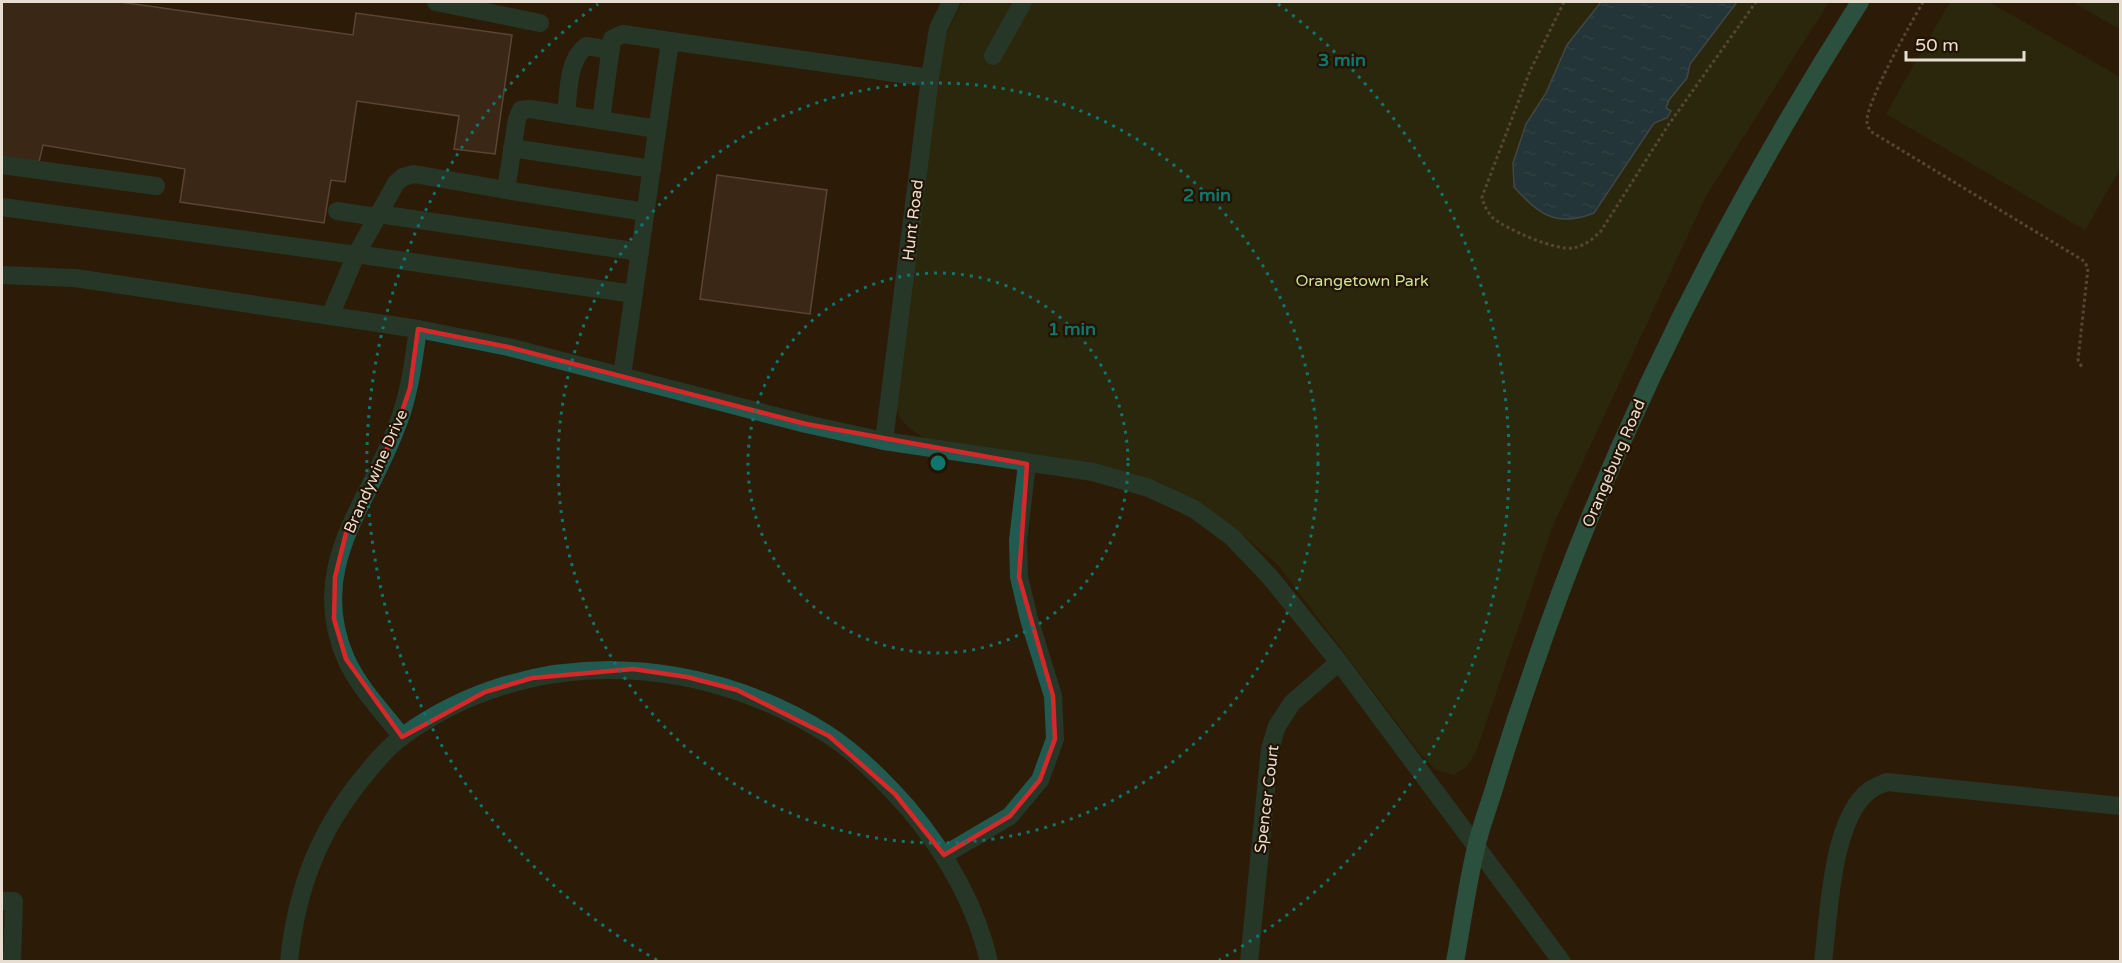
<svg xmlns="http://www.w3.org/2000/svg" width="2122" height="963" viewBox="0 0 2122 963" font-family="'Varela Round',sans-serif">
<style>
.green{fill:#2c3613}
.water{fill:url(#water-ripples);stroke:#577d90;stroke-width:1.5}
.building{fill:#4e3629;stroke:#927769;stroke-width:1.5}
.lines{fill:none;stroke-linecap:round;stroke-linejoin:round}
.path{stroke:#877969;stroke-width:3;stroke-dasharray:3 3;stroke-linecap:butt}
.minor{stroke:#205a50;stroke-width:18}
.major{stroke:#2a907f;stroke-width:18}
.marked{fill:none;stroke:#d62828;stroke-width:4.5;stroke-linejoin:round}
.ring{fill:none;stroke:#0f766e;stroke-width:3;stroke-dasharray:3 6}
.labels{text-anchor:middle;stroke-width:4.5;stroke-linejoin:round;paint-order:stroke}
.street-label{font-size:16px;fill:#e8ddd1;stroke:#221302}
.park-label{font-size:16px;fill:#cae391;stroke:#221302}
.centre{fill:#0f766e;stroke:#221302;stroke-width:3}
.ring-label{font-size:18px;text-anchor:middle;font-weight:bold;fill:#0f766e;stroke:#221302;stroke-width:4.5;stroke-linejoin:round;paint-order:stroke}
</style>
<defs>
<pattern id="water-ripples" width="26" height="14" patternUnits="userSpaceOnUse" patternTransform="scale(1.5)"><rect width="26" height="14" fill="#195474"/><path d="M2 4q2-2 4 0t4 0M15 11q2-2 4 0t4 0" fill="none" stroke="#3a6c87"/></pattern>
</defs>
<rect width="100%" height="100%" fill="#2c1c08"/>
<g class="green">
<path d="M 963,2 L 1829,2 L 1706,196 L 1552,528 L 1476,752 L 1466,767 L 1454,775 L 1435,769 L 1420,753 L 1278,565 L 1229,523 L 1160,482 L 1094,463 L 930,440 C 909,430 893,418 895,393 L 945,36 Z"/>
<path d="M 1950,2 L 1989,2 L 2120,77 L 2120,169 L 2085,230 L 1886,114 Z"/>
<path d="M 2072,2 L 2120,2 L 2120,29 Z"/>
</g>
<path class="water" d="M 1601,2 L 1737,2 L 1690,64 L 1687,78 L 1669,100 L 1666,108 L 1671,111 L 1667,118 L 1654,123 L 1594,213 C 1556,228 1539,214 1514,187 L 1513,163 L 1526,124 L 1546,93 L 1567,45 Z"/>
<g class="building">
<path d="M 2,2 L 120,2 L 353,35 L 356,13 L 512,35 L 495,154 L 454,149 L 459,116 L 357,101 L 345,182 L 331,180 L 324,223 L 180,202 L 185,169 L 43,145 L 38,166 L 2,160 Z"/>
<path d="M 717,175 L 827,190 L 810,314 L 700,299 Z"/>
</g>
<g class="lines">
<g class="path">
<path d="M 1564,2 L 1530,71 L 1482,197 C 1484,206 1487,211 1493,218 C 1506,229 1556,251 1573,248 C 1584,246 1593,239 1601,231 L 1669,124 L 1756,2"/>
<path d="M 1923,2 C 1912,21 1865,104 1867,122 C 1867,125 1869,128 1870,131 L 2084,261 L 2088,268 L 2078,360 L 2083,369"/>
</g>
<g class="minor">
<path d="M 436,2 L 540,23"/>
<path d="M 993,56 L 1023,2"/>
<path d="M 566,114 C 569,92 567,61 586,46 L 611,50"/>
<path d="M 601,120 L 612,39 L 623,34 L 670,41"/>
<path d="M 512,148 L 652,169"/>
<path d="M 2,165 L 156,186"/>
<path d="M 506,190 L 645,212"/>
<path d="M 2,207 L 356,255"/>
<path d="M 337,211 L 377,217"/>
<path d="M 378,214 L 640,252"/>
<path d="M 358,252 L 363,255 L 634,294"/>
<path d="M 2,275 L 75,278 L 418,329 L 508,347 L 806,424 L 884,441 L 1093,472 L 1149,488 L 1194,509 L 1232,537 L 1270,577 L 1339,662 L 1562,962"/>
<path d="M 330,316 L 356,255 L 396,183 L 403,177 L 414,174 L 506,190 L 517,119 L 521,110 L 530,109 L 657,129"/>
<path d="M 622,376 L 670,41 L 930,78"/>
<path d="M 884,441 L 930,78 L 938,29 L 951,2"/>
<path d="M 402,737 C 383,712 359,688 346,659 C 307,569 365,509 395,431 C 409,398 413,365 418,329"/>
<path d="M 944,855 L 1010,816 L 1040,780 L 1055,739 L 1053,696 L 1029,619 L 1019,577 L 1018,540 L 1027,464"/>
<path d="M 2,901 L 14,901 L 12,962"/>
<path d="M 289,962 C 296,890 319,830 365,775 C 376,761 389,746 403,736 C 530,644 698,653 827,734 C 857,753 884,781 908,808 C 945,852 976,905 989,962"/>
<path d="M 1249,962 L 1270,749 L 1277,726 L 1292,703 L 1339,662"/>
<path d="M 1823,962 C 1829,916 1831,819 1870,790 C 1875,787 1881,784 1887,782 L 2120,806"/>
</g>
<path class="major" d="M 1455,962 C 1462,924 1467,885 1476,848 C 1480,829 1487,811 1493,792 C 1505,752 1518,712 1532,672 C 1612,436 1726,212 1860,2"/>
</g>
<path d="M0 0H2122V963H0ZM 418,329 L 508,347 L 806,424 L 1027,464 L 1019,577 L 1053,696 L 1055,739 L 1040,780 L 1010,816 L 944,855 L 895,794 L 829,736 L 737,690 L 687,677 L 633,669 L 532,678 L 485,692 L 402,737 L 346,659 L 334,619 L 335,577 L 346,533 L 395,432 L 410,388 Z" fill="#2c1c08" fill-opacity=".55" fill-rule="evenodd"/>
<path class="marked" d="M 418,329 L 508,347 L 806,424 L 1027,464 L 1019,577 L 1053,696 L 1055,739 L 1040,780 L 1010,816 L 944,855 L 895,794 L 829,736 L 737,690 L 687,677 L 633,669 L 532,678 L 485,692 L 402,737 L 346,659 L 334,619 L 335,577 L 346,533 L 395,432 L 410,388 Z"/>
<g class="ring">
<circle cx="938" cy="463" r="190"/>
<circle cx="938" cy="463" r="380"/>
<path d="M657 960A571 571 0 0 1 598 4M1278 4A571 571 0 0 1 1219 960"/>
</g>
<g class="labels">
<g class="street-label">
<text transform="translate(912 220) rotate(-83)" y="6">Hunt Road</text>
<text transform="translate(1613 463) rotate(-67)" y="6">Orangeburg Road</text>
<text transform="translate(375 471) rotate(-66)" y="6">Brandywine Drive</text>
<text transform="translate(1266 799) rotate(-83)" y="6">Spencer Court</text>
</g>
<g class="park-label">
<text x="1362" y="286">Orangetown Park</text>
</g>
</g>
<circle cx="938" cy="463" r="9" class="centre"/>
<g class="ring-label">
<text x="1342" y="66">3 min</text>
<text x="1207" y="201">2 min</text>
<text x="1072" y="335">1 min</text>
</g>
<rect width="2122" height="963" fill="none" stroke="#e8ddd1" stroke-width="6"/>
<path d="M1906 51v9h118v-9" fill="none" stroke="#e8ddd1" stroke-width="3"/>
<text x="1915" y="51" font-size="18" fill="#e8ddd1" stroke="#221302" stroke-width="4.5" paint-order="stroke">50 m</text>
</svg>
